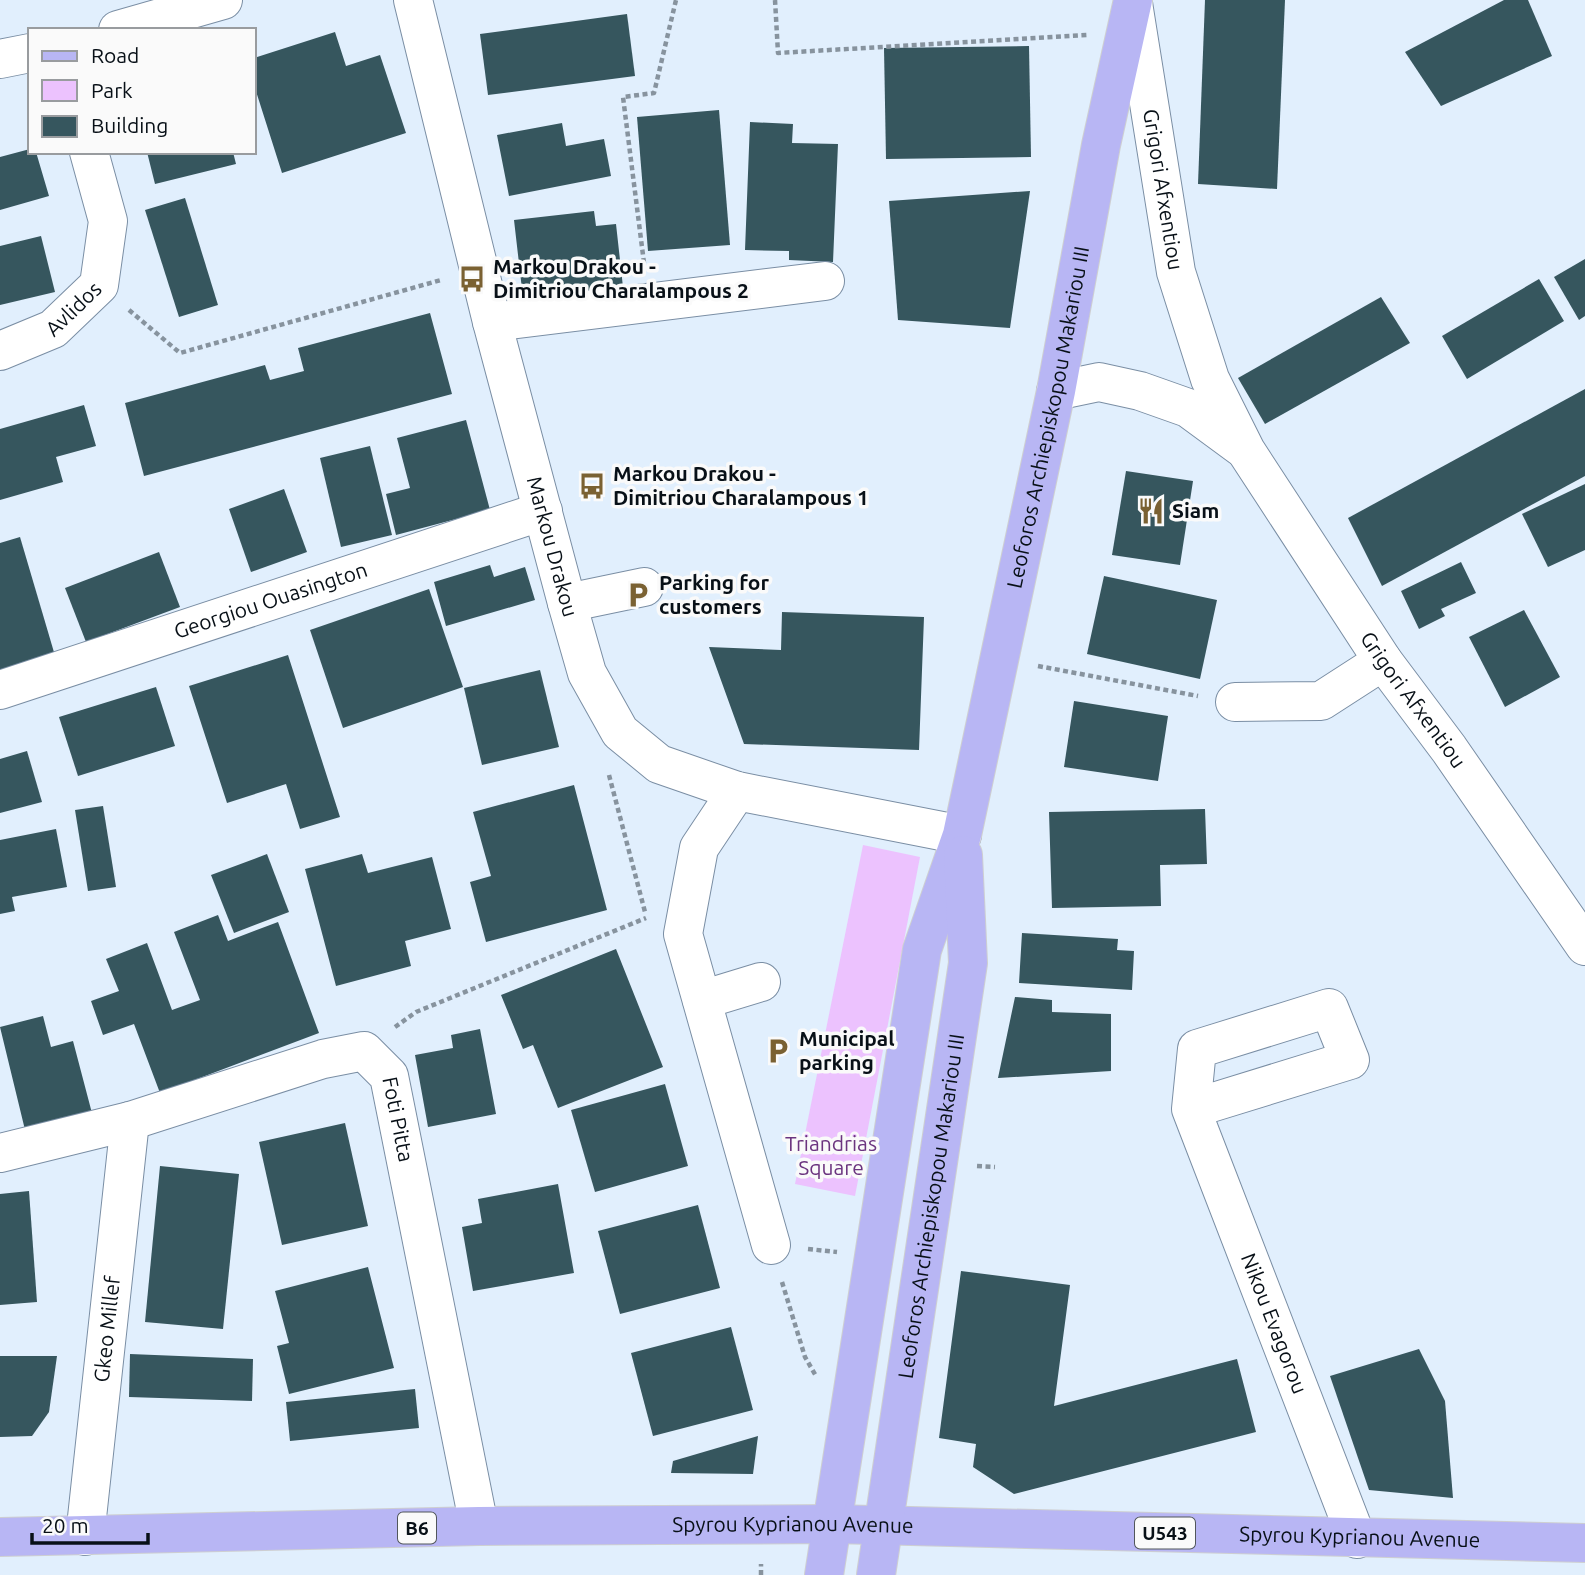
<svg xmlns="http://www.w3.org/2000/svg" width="1585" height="1575" viewBox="0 0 1585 1575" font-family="Ubuntu,sans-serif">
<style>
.green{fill:#ecc2fe}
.building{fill:#36565e}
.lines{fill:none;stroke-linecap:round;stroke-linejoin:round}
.minor-casing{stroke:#7a8ea4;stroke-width:40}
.major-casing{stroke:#cecfd1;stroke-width:40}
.path{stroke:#87939e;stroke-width:4.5;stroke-dasharray:5 3.5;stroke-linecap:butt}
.minor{stroke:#fff;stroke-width:38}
.major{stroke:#b8b6f4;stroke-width:38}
.labels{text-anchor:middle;stroke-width:7;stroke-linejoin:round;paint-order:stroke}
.shield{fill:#fafafa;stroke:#51565b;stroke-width:2}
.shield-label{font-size:19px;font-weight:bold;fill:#081017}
.street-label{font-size:21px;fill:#081017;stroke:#fafafa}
.poi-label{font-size:21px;font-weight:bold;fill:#081017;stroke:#fafafa;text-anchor:start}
.park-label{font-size:21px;fill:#6b347f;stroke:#fafafa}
</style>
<rect width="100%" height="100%" fill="#e1effd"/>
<path class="green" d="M 863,845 L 920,857 L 855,1196 L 795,1184 Z"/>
<g class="building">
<path d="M 1205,0 L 1285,0 L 1277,189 L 1198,184 Z"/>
<path d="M 1504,0 L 1528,0 L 1552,56 L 1441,106 L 1405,52 Z"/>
<path d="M 627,14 L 635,76 L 488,95 L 480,34 Z"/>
<path d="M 335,32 L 346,66 L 380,55 L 406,133 L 282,173 L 254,85 L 254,58 Z"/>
<path d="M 1029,46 L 1031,157 L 886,159 L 884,48 Z"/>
<path d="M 719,110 L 730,245 L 648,251 L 637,117 Z"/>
<path d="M 750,122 L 793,124 L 792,143 L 838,144 L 833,262 L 789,260 L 789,251 L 745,250 Z"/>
<path d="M 562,123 L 566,146 L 604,139 L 611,176 L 509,196 L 497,135 Z"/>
<path d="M 30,149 L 30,152 L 36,152 L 49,196 L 0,210 L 0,157 Z"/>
<path d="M 147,152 L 233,152 L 236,164 L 155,184 Z"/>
<path d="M 1030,191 L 1010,328 L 898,320 L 889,201 Z"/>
<path d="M 185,198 L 218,305 L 179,317 L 145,210 Z"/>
<path d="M 594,211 L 596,226 L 616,224 L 623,287 L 523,298 L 514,220 Z"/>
<path d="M 41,236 L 55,292 L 0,305 L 0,246 Z"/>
<path d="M 1585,259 L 1585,316 L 1579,320 L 1554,277 Z"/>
<path d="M 1539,279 L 1564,321 L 1467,379 L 1442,336 Z"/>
<path d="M 1381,297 L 1410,343 L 1265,424 L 1238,378 Z"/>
<path d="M 430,313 L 452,394 L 144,476 L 125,403 L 265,365 L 270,380 L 304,371 L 298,348 Z"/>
<path d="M 1585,389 L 1585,476 L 1382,586 L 1348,518 Z"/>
<path d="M 84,405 L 96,446 L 56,457 L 63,482 L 0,500 L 0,429 Z"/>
<path d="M 466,420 L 490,510 L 396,535 L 386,494 L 410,488 L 397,438 Z"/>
<path d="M 370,446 L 392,535 L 341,547 L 320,458 Z"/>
<path d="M 1126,471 L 1193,481 L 1180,565 L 1112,555 Z"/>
<path d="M 1585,484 L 1585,550 L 1548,567 L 1522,514 Z"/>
<path d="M 284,489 L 307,552 L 251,572 L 229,509 Z"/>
<path d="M 20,537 L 56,659 L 0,675 L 0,543 Z"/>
<path d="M 159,552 L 180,607 L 86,642 L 65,588 Z"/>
<path d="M 1461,562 L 1476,593 L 1441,609 L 1445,616 L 1419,629 L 1401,591 Z"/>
<path d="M 490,565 L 494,577 L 525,567 L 535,600 L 446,626 L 434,582 Z"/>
<path d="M 1104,576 L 1217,600 L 1200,679 L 1087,654 Z"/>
<path d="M 429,589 L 463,687 L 343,728 L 310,630 Z"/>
<path d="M 1524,610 L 1560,677 L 1505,707 L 1469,637 Z"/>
<path d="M 782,612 L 924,617 L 919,750 L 744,744 L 709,647 L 781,650 Z"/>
<path d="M 288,655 L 340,817 L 300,829 L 286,784 L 227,803 L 189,686 Z"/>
<path d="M 540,670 L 559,747 L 482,765 L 464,688 Z"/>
<path d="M 156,687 L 175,746 L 78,776 L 59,717 Z"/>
<path d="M 1074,701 L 1168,716 L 1158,781 L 1064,767 Z"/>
<path d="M 27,751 L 42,802 L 0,813 L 0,759 Z"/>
<path d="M 574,785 L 607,910 L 486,942 L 470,882 L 491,876 L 473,812 Z"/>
<path d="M 103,806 L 116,887 L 88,891 L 75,810 Z"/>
<path d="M 1205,809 L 1207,864 L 1160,865 L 1161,906 L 1052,908 L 1049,812 Z"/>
<path d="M 56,829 L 67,887 L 12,897 L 15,911 L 0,914 L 0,840 Z"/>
<path d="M 267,854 L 289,912 L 234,933 L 211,875 Z"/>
<path d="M 362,854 L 368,873 L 432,857 L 451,929 L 405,941 L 411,966 L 336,986 L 305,869 Z"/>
<path d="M 218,915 L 228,941 L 278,922 L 319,1033 L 160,1093 L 134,1024 L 103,1035 L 91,1001 L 119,991 L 106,959 L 147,943 L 172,1010 L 200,1000 L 174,932 Z"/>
<path d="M 1022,933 L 1118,939 L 1117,950 L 1134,951 L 1132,990 L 1019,983 Z"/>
<path d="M 616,949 L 663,1067 L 558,1108 L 533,1045 L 523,1049 L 501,995 Z"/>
<path d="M 1015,997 L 1052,1000 L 1052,1012 L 1111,1014 L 1111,1071 L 998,1078 Z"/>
<path d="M 43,1016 L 51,1047 L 73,1041 L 93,1117 L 26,1134 L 0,1027 Z"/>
<path d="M 480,1029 L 496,1114 L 428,1127 L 415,1055 L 453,1048 L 451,1035 Z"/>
<path d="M 665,1084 L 688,1166 L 595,1192 L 571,1110 Z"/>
<path d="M 345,1123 L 368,1226 L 282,1245 L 259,1142 Z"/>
<path d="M 160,1166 L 239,1174 L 223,1329 L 145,1322 Z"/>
<path d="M 558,1184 L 574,1273 L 473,1291 L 462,1227 L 482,1223 L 478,1199 Z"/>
<path d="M 29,1191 L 37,1302 L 0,1305 L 0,1194 Z"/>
<path d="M 698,1205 L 720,1288 L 620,1314 L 598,1231 Z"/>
<path d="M 368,1267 L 394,1368 L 289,1394 L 277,1346 L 289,1343 L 275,1291 Z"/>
<path d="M 961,1271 L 1070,1285 L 1054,1406 L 1237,1359 L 1256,1432 L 1014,1494 L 973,1467 L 976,1444 L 939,1438 Z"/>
<path d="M 731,1327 L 753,1410 L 653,1436 L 631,1353 Z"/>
<path d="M 1419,1349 L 1445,1401 L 1453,1498 L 1369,1490 L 1330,1376 Z"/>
<path d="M 130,1354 L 253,1359 L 252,1401 L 129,1397 Z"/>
<path d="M 0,1356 L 57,1356 L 49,1412 L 32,1436 L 0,1437 Z"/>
<path d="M 415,1389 L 419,1428 L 290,1441 L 286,1402 Z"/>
<path d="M 758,1436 L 753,1474 L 671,1473 L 673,1461 Z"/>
</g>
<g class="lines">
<g class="minor-casing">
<g id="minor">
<path id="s1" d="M 413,0 L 492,322 L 567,603 L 587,673 L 620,732 L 659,764 L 737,791 L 962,835"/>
<path id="s2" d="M 1133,3 L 1176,272 L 1210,379 L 1246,451 L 1383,661 L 1449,749 L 1585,946"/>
<path d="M 118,30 L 223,0"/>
<path d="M 0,59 L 30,53"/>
<path d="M 492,322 L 825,281"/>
<path id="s3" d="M 0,351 L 53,329 L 99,285 L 108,221 L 89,152"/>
<path d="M 1056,391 L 1099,382 L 1140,391 L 1188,408 L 1241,447"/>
<path d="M 567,603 L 644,587"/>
<path id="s4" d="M 0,690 L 543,511"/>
<path d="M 1235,702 L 1321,701 L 1383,661"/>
<path d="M 737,791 L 699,848 L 683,934 L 771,1245"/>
<path d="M 702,1000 L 761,982"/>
<path id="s5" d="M 1191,1109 L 1350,1060 L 1329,1008 L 1197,1049 L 1191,1109 L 1357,1539"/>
<path id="s6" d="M 0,1153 L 130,1121 L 323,1059 L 364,1051 L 389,1076 L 479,1526"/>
<path id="s7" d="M 85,1536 L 130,1121"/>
</g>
</g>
<g class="major-casing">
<g id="major">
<path id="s8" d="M 0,1537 L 479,1526 L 833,1524 L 1585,1543"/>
<path id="s9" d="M 824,1575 L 922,950 L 962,835 L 1056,391 L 1101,145 L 1133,0"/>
<path id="s10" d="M 876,1575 L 968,963 L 963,855"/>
</g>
</g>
<g class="path">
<path d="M 775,0 L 778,53 L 1087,35"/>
<path d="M 644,263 L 623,97 L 654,93 L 676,0"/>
<path d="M 129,310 L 180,353 L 441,280"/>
<path d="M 1038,666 L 1198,696"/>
<path d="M 609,775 L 645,912"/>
<path d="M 395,1027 L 416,1012 L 646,918"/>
<path d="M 977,1166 L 995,1167"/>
<path d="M 808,1249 L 837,1252"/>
<path d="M 782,1282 L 805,1357 L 816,1376"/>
<path d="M 761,1575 L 761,1564"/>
</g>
<use href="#minor" class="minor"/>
<use href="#major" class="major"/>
</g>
<defs>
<g id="bus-bare" transform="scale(2.1)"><path d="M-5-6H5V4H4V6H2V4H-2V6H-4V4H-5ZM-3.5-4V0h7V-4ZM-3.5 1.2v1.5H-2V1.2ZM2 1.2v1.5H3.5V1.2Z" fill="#7a6132" stroke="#fafafa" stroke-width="2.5" paint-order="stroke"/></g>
<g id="restaurant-bare" transform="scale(2.1)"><path d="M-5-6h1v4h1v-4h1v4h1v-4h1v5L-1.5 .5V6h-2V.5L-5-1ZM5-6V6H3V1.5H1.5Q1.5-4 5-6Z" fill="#7a6132" stroke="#fafafa" stroke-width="2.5" paint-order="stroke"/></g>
<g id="parking-bare" transform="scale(2.1)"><path d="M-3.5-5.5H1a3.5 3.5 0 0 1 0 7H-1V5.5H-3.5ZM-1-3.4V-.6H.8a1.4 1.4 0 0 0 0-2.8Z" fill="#7a6132" stroke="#fafafa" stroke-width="2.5" paint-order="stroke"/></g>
</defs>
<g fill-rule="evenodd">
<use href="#bus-bare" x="472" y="279"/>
<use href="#bus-bare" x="592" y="486"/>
<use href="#restaurant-bare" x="1151" y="511"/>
<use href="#parking-bare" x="638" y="595"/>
<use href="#parking-bare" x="778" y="1051"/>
</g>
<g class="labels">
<g class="shield">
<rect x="398" y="1512.5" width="38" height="31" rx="5"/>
<rect x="1135" y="1517.5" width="60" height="31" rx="5"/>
</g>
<g class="shield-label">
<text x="417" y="1535">B6</text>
<text x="1165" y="1540">U543</text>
</g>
<g class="street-label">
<text dy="7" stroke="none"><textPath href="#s2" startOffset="189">Grigori Afxentiou</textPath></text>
<text dy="7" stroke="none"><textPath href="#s3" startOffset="86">Avlidos</textPath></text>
<text dy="7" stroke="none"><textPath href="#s9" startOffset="1181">Leoforos Archiepiskopou Makariou III</textPath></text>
<text dy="7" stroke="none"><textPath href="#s1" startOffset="564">Markou Drakou</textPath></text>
<text dy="7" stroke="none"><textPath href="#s4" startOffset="285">Georgiou Ouasington</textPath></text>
<text dy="7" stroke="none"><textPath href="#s2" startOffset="765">Grigori Afxentiou</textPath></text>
<text dy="7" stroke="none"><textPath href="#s6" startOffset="458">Foti Pitta</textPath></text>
<text dy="7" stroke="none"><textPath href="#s10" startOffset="373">Leoforos Archiepiskopou Makariou III</textPath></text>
<text dy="7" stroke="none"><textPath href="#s5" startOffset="651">Nikou Evagorou</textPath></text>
<text dy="7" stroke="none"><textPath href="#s7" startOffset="208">Gkeo Millef</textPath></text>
<text dy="7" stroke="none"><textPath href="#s8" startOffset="793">Spyrou Kyprianou Avenue</textPath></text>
<text dy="7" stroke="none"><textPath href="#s8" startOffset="1360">Spyrou Kyprianou Avenue</textPath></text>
</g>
<g class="poi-label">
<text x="493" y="274">Markou Drakou -<tspan x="493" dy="24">Dimitriou Charalampous 2</tspan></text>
<text x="613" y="481">Markou Drakou -<tspan x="613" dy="24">Dimitriou Charalampous 1</tspan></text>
<text x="1172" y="518">Siam</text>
<text x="659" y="590">Parking for<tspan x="659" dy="24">customers</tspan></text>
<text x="799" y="1046">Municipal<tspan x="799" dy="24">parking</tspan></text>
</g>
<g class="park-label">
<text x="831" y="1151">Triandrias<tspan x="831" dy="24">Square</tspan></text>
</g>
</g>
<rect x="28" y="28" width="228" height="126" fill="#fafafa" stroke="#999c9f" stroke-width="2"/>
<rect x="42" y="51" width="35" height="10" fill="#b8b6f4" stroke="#999c9f" stroke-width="2"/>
<text x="91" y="63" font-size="21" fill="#081017">Road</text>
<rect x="42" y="80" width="35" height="21" fill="#ecc2fe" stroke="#999c9f" stroke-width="2"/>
<text x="91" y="98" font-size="21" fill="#081017">Park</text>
<rect x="42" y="116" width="35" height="21" fill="#36565e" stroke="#999c9f" stroke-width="2"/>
<text x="91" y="133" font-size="21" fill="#081017">Building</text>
<path d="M32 1533v10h116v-10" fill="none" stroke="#081017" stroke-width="3.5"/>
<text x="42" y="1533" font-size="21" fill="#081017" stroke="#fafafa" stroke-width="5" paint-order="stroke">20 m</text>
</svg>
